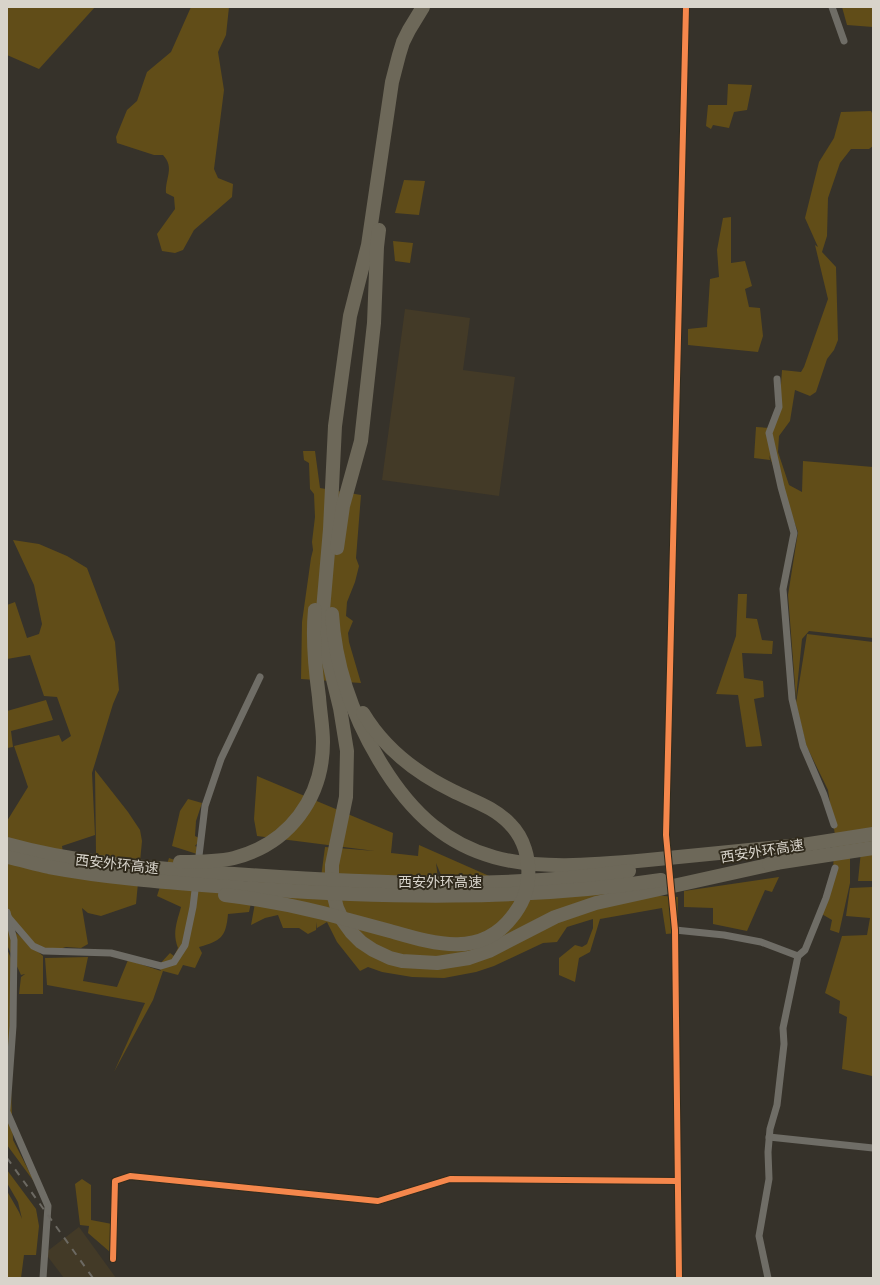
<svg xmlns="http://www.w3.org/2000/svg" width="880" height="1285" viewBox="0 0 880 1285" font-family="'Source Sans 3','Noto Sans SC',sans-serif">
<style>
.built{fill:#433a27}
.green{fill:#614d18}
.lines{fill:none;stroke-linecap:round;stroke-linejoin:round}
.street{stroke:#6f6d66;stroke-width:7}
.highway{stroke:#6d6859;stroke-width:14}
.rail{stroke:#6c6962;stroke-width:2;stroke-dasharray:7 7;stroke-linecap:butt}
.cycleway-casing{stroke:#302a1c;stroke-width:8}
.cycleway{stroke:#f5874c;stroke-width:6}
.labels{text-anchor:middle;stroke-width:4;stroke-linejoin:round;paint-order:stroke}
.street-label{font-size:14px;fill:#d8d4cb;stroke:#302a1c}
</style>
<rect width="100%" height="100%" fill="#36322a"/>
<g class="built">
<path d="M 405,309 L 470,318 L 463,370 L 515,377 L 499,496 L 382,480 Z"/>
<path d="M 79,1227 L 116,1278 L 64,1278 L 45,1253 Z"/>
</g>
<g class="green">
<path d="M 7,7 L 95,7 L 39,69 L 7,55 Z"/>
<path d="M 191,7 L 229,7 L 226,35 L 218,52 L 224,90 L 214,169 L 218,178 L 233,184 L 232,197 L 194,230 L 183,250 L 175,253 L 162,251 L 157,234 L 175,209 L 174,197 L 166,193 C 165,178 175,168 163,155 L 154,155 L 117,143 L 116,137 L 127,110 L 137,101 L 147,72 L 171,52 Z"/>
<path d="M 842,7 L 873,7 L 873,27 L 847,25 Z"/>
<path d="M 728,84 L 752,85 L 747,110 L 734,112 L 729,128 L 713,125 L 711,129 L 706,126 L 708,105 L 727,105 Z"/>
<path d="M 871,111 L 873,115 L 873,146 L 869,149 L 851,149 L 840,163 L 828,198 L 827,236 L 822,252 L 836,267 L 838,340 L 834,350 L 827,359 L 816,392 L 810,396 L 795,390 L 790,421 L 779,436 L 778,452 L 789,485 L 802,492 L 803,461 L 873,467 L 873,638 L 809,631 L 802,639 L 796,698 L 788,595 L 798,532 L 769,455 L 770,460 L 754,458 L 756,427 L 770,428 L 779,413 L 782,370 L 801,372 L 804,367 L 828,299 L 815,245 L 818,247 L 805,218 L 819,162 L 834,138 L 841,112 Z"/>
<path d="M 404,180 L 425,181 L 419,215 L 395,213 Z"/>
<path d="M 731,217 L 731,263 L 745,261 L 752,286 L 745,289 L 749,307 L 760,308 L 763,336 L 758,352 L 688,345 L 688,329 L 707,327 L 710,279 L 719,277 L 717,250 L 723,218 Z"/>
<path d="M 393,241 L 413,243 L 410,263 L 395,261 Z"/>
<path d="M 303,451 L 315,451 L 320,488 L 361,495 L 356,558 L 359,566 L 355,582 L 347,602 L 346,616 L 353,621 L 348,633 L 349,642 L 361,683 L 301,679 L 302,622 L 311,558 L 313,550 L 312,542 L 315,517 L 314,494 L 310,489 L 309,463 L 304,460 Z"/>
<path d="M 13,540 L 39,544 L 67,556 L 87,568 L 115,642 L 119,690 L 113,704 L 92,773 L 95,835 L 62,846 L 65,865 L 96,853 L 95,770 L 128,812 L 140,830 L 142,841 L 136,904 L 101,916 L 88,913 L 82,908 L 88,944 L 81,948 L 66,947 L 56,950 L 37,949 L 7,912 L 7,821 L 28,787 L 14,746 L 59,735 L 62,742 L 71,736 L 57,697 L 44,696 L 30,655 L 7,659 L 7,605 L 15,602 L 27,638 L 39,634 L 42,624 L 34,585 Z"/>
<path d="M 738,594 L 747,594 L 746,618 L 757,619 L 762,640 L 773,641 L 772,654 L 742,653 L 744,678 L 763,681 L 764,697 L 754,699 L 762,746 L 746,747 L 738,695 L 716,694 L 736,636 Z"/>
<path d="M 807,634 L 873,642 L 873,880 L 872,881 L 858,881 L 861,851 L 850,849 L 850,883 L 839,933 L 830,930 L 832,920 L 820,913 L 832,887 L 835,835 L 828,790 L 806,745 L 796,703 Z"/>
<path d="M 46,700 L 53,720 L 11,731 L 13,747 L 7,748 L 7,711 Z"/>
<path d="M 257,776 L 393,833 L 391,853 L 418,856 L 419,845 L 496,879 L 441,875 L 436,863 L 438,879 L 678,897 L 677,933 L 666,934 L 662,908 L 600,919 L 590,952 L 579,958 L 575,982 L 559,975 L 559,958 L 575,945 L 582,947 L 587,944 L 593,928 L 593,919 L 567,927 L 557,942 L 543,943 L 494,966 L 476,972 L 444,978 L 412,977 L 382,972 L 368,967 L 360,971 L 337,942 L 327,922 L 317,928 L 317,922 L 316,930 L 308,934 L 299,928 L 283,928 L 278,915 L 265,918 L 251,925 L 260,876 L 320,885 L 325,847 L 375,851 L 257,836 L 254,819 Z"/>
<path d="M 188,799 L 202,803 L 196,821 L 195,836 L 201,839 L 195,846 L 200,848 L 197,854 L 172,846 L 180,811 Z"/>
<path d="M 169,858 L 195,867 L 251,903 L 249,912 L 228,914 C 226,937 221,941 199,947 L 202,953 L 195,968 L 183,965 L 178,975 L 163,971 L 153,1000 L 114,1072 L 145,1003 L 47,985 L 45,958 L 88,957 L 83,981 L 117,987 L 128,960 L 161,971 L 158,966 L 170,953 L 174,956 L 178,948 C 172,933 177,922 181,907 L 157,896 Z"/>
<path d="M 779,877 L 772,892 L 765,890 L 747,931 L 713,924 L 713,908 L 684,907 L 684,891 Z"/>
<path d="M 873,887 L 873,1072 L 872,1076 L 842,1069 L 847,1017 L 839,1013 L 840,1001 L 825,993 L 842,936 L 867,935 L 870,918 L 846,916 L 850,888 Z"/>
<path d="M 7,923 L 8,926 L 43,956 L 43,994 L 19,994 L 21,977 L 25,974 L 21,975 L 7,945 Z"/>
<path d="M 7,949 L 17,972 L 9,1039 L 13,1140 L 35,1183 L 7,1145 Z"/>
<path d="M 7,1170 L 36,1209 L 39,1226 L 36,1255 L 24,1255 L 21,1278 L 7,1278 L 7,1191 L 19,1212 L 22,1219 L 18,1202 L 7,1183 Z"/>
<path d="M 82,1179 L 91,1185 L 91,1220 L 112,1224 L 110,1252 L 88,1233 L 89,1226 L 80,1225 L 75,1184 Z"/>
</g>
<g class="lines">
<g class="street">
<path d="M 832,7 L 844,41"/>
<path d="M 777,379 L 779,407 L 769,433 L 781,487 L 794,533 L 783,589 L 792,699 L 803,746 L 824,795 L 834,825"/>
<path d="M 198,864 L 205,806 L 221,759 L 260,677"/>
<path d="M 7,912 L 14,940 L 13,1026 L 7,1109"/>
<path d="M 9,918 L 33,946 L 44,951 L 111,953 L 161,966 L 174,962 L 185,945 L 193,907 L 196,882"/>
<path d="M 675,930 L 724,935 L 761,942 L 798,956"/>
<path d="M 7,1112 L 48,1206 L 43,1278"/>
<path d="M 769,1137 L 873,1148"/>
<path d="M 113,1259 L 115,1181 L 130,1176 L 378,1201 L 450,1179 L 677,1181"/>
<path d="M 679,1278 L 675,930 L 666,835 L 686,7"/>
<path d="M 768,1278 L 759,1236 L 769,1179 L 768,1152 L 770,1129 L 777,1105 L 784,1044 L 783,1028 L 798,956 L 805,950 L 826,898 L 835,868"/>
</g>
<g class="highway">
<path d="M 423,7 L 409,30 L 403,42 L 399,55 L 392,82 L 368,245 L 350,316 L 335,426 L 330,529 L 323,610 L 325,640 L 327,654 L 340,708 L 347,751 L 346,797 L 332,865 L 332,889 L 337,908 L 343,921 L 351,932 L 361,942 L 373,950 L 390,958 L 402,961 L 437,963 L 469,958 L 489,951 L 555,917 L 596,903 L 777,863"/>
<path d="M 337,548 L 343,506 L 361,441 L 374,323 L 377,247 L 379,230"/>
<path d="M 332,614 C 335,666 353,716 379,760 C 447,875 529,871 648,860 C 699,855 749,850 800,845"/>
<path d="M 7,844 C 82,865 157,868 234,874 C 364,883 500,890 629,871"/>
<path d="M 790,847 L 873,834"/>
<path d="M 7,857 C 21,860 35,864 49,867 C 113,879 178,883 242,888 C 382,898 523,901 661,880"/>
<path d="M 180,862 C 198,862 217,862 234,858 C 289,844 323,798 323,742 C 323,727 320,712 319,697 C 315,668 312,639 315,610"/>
<path d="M 769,864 L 873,848"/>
<path d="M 225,895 C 258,899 291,905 323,913 C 345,919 367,925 390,931 C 432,943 480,959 512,917 C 521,906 527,893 528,879 C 530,859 524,838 510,824 C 494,807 473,801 453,791 C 416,773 384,748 363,713"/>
</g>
<path class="rail" d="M 7,1158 L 93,1278"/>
<g class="cycleway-casing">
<g id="cycleway">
<path d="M 113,1259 L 115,1181 L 130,1176 L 378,1201 L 450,1179 L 677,1181"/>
<path d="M 679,1278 L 675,930 L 666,835 L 686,7"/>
</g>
</g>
<use href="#cycleway" class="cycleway"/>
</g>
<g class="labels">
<g class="street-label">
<text transform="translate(762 851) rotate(-9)" y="5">西安外环高速</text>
<text transform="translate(117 864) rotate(6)" y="5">西安外环高速</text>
<text x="440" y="887">西安外环高速</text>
</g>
</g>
<rect width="880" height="1285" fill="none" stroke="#d8d4cb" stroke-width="16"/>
</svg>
